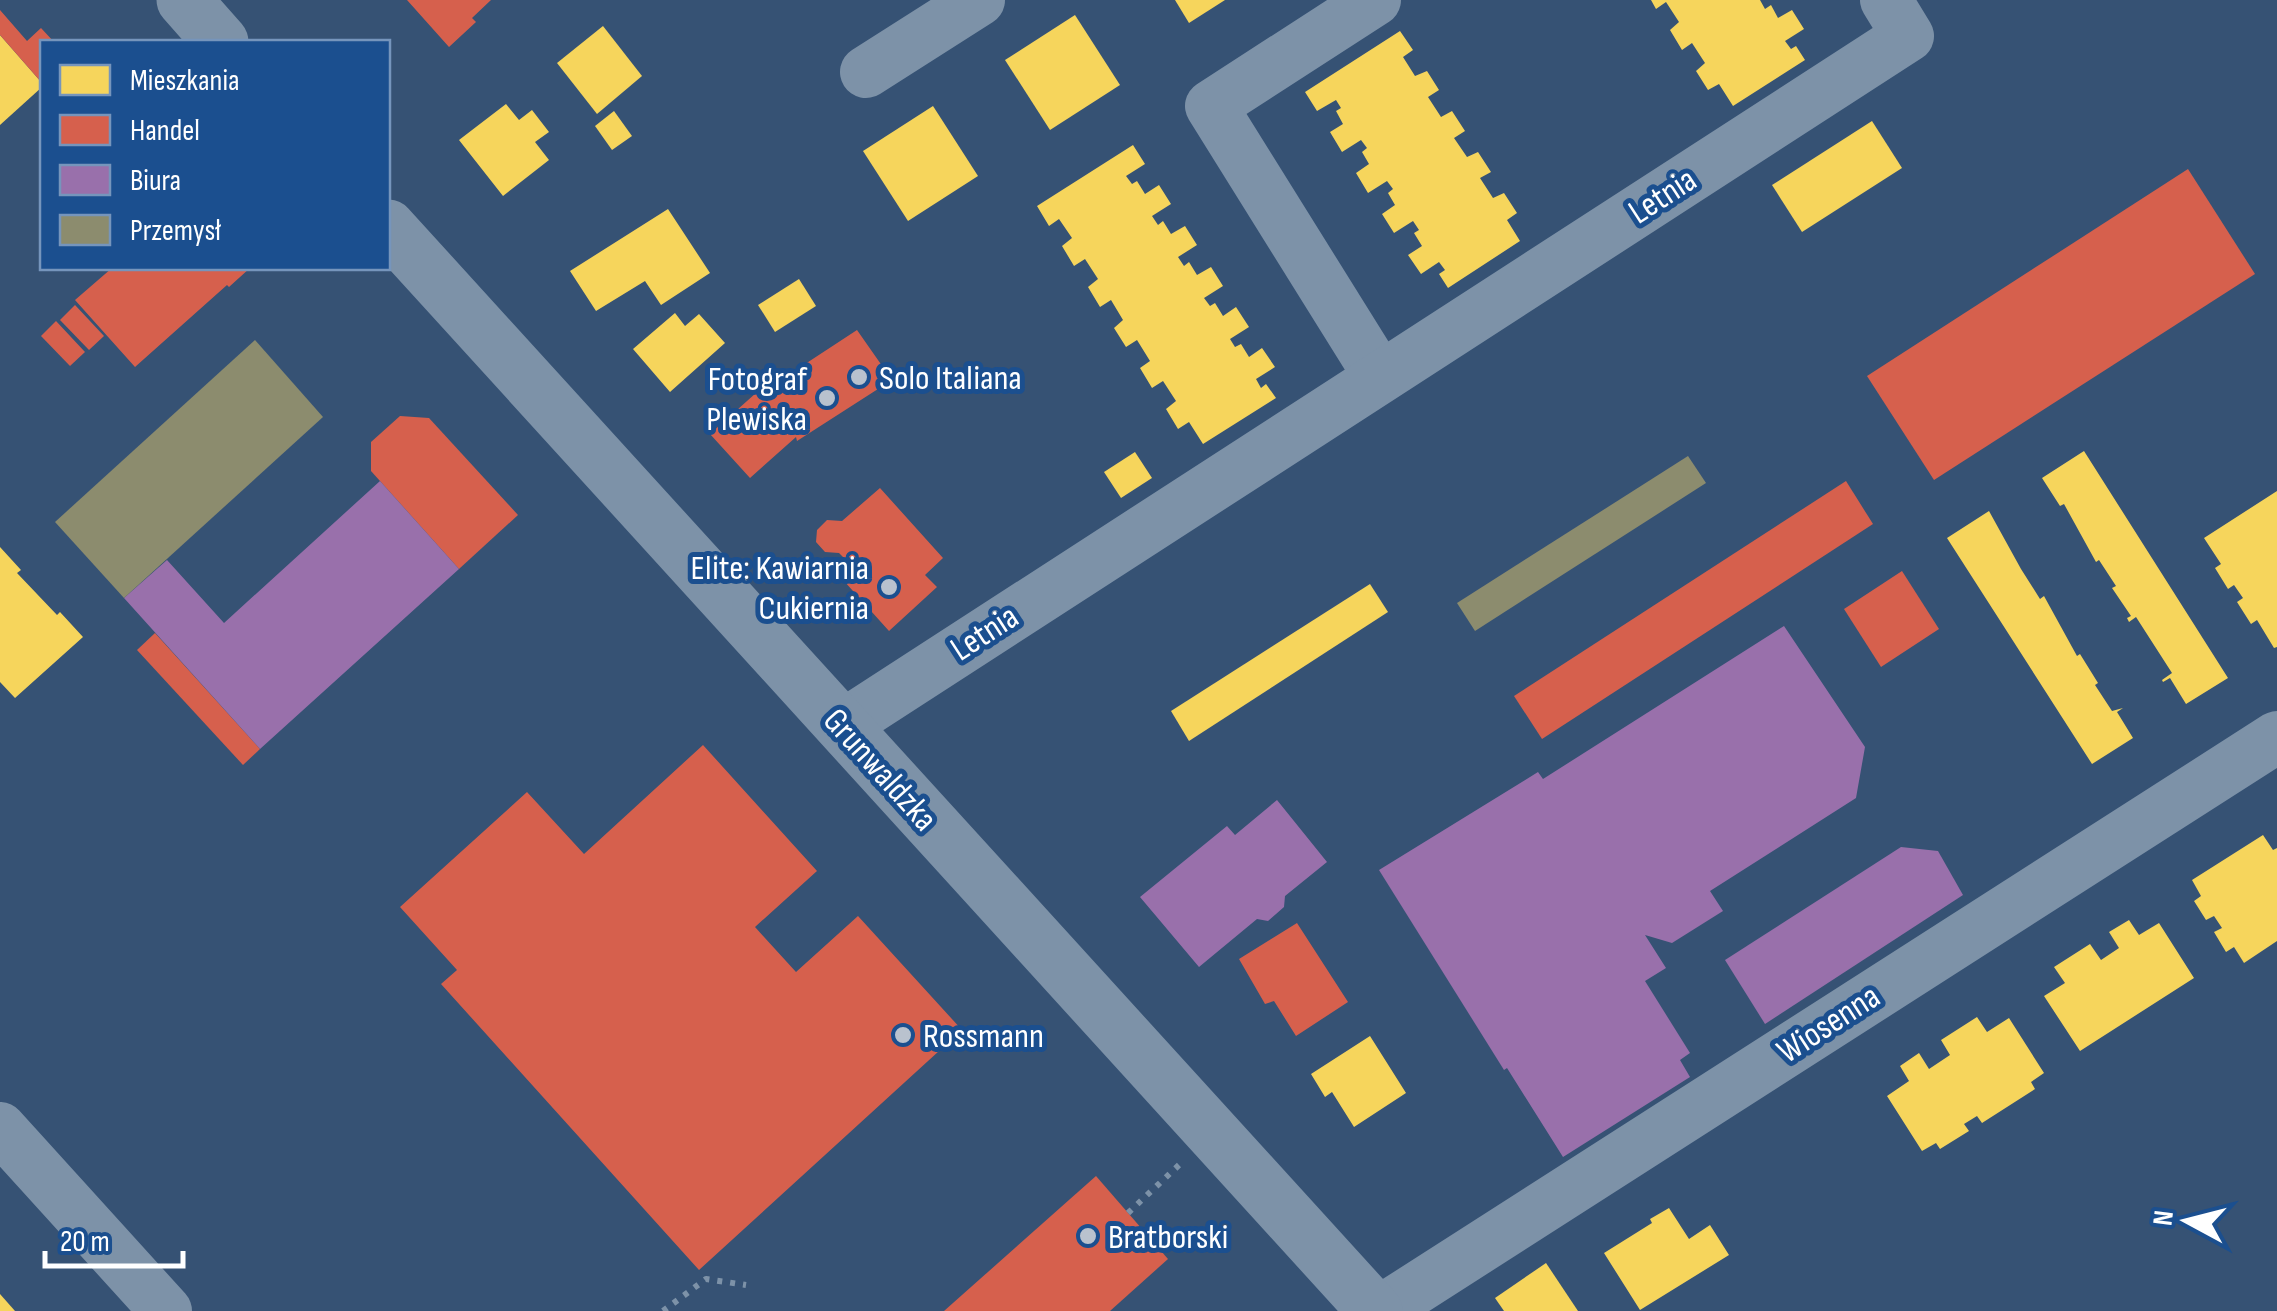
<svg xmlns="http://www.w3.org/2000/svg" width="2277" height="1311" viewBox="0 0 2277 1311" font-family="'Sofia Sans Condensed',sans-serif">
<style>
.homes{fill:#f6d55c}
.shops{fill:#d6604d}
.offices{fill:#9970ab}
.industry{fill:#8c8c6e}
.lines{fill:none;stroke-linecap:round;stroke-linejoin:round}
.path{stroke:#7d92a8;stroke-width:6;stroke-dasharray:5 8;stroke-linecap:butt}
.minor{stroke:#7d92a8;stroke-width:52}
.tertiary{stroke:#7d92a8;stroke-width:55}
.poi-dot{fill:#b9c2ce;stroke:#1b4f8f;stroke-width:4}
.labels{text-anchor:middle;stroke-width:10;stroke-linejoin:round;paint-order:stroke}
.street-label{font-size:35px;fill:#fff;stroke:#1b4f8f}
.poi-label{font-size:35px;fill:#fff;stroke:#1b4f8f;text-anchor:start}
</style>
<rect width="100%" height="100%" fill="#365274"/>
<g class="homes">
<path d="M 1175,0 L 1225,0 L 1189,23 Z"/>
<path d="M 1651,0 L 1760,0 L 1765,9 L 1771,5 L 1778,18 L 1792,10 L 1804,29 L 1785,41 L 1791,49 L 1796,46 L 1805,60 L 1733,106 L 1719,84 L 1708,90 L 1696,71 L 1705,63 L 1692,43 L 1682,50 L 1670,30 L 1679,22 L 1666,2 L 1656,9 Z"/>
<path d="M 1075,15 L 1120,85 L 1050,130 L 1005,60 Z"/>
<path d="M 603,26 L 642,76 L 597,114 L 557,63 Z"/>
<path d="M 1400,31 L 1413,50 L 1403,57 L 1415,76 L 1427,71 L 1439,90 L 1428,97 L 1441,117 L 1452,111 L 1465,131 L 1454,138 L 1467,157 L 1478,152 L 1491,172 L 1480,178 L 1493,198 L 1504,193 L 1517,213 L 1507,220 L 1520,241 L 1448,288 L 1439,274 L 1445,270 L 1439,262 L 1421,274 L 1408,255 L 1422,246 L 1414,233 L 1419,230 L 1413,221 L 1394,233 L 1382,214 L 1395,205 L 1388,193 L 1393,189 L 1387,181 L 1368,193 L 1356,173 L 1369,164 L 1362,152 L 1367,148 L 1361,140 L 1342,152 L 1330,132 L 1343,124 L 1336,111 L 1341,108 L 1336,100 L 1317,111 L 1305,92 Z"/>
<path d="M 0,35 L 42,83 L 42,87 L 0,125 Z"/>
<path d="M 506,104 L 519,120 L 532,110 L 549,132 L 535,142 L 549,160 L 503,196 L 459,140 Z"/>
<path d="M 933,106 L 978,176 L 908,221 L 863,151 Z"/>
<path d="M 614,111 L 632,136 L 612,150 L 595,126 Z"/>
<path d="M 1872,121 L 1902,168 L 1802,232 L 1772,185 Z"/>
<path d="M 1133,145 L 1145,164 L 1126,176 L 1132,184 L 1137,181 L 1145,194 L 1159,185 L 1171,204 L 1152,216 L 1158,225 L 1163,221 L 1171,234 L 1185,226 L 1197,245 L 1178,257 L 1184,266 L 1189,262 L 1197,275 L 1211,267 L 1223,286 L 1204,298 L 1210,306 L 1215,303 L 1223,316 L 1236,307 L 1249,327 L 1230,339 L 1235,347 L 1241,344 L 1249,357 L 1262,348 L 1275,367 L 1256,379 L 1261,388 L 1266,384 L 1276,398 L 1203,444 L 1189,422 L 1178,429 L 1166,409 L 1176,401 L 1163,381 L 1152,388 L 1140,368 L 1150,361 L 1137,340 L 1126,347 L 1114,328 L 1123,320 L 1111,300 L 1100,307 L 1088,287 L 1098,279 L 1085,259 L 1074,266 L 1062,246 L 1072,238 L 1059,219 L 1049,226 L 1037,206 Z"/>
<path d="M 668,209 L 710,273 L 661,305 L 645,281 L 596,311 L 570,271 Z"/>
<path d="M 799,279 L 816,306 L 775,332 L 758,305 Z"/>
<path d="M 675,313 L 685,326 L 699,314 L 725,343 L 670,392 L 633,349 Z"/>
<path d="M 2084,451 L 2228,678 L 2186,704 L 2170,678 L 2163,682 L 2162,680 L 2172,673 L 2136,617 L 2129,622 L 2127,618 L 2131,616 L 2112,588 L 2116,586 L 2099,560 L 2096,562 L 2064,504 L 2060,506 L 2042,478 Z"/>
<path d="M 1135,452 L 1152,478 L 1121,498 L 1104,472 Z"/>
<path d="M 2277,491 L 2277,647 L 2274,648 L 2257,620 L 2251,624 L 2237,602 L 2243,598 L 2234,585 L 2228,589 L 2215,568 L 2221,564 L 2204,538 Z"/>
<path d="M 1989,511 L 2021,569 L 2040,599 L 2044,596 L 2077,656 L 2080,654 L 2098,683 L 2095,685 L 2112,711 L 2123,708 L 2117,712 L 2133,738 L 2092,764 L 1947,538 Z"/>
<path d="M 0,547 L 21,570 L 17,573 L 57,615 L 60,612 L 83,637 L 15,698 L 0,682 Z"/>
<path d="M 1370,584 L 1388,612 L 1189,741 L 1171,711 Z"/>
<path d="M 2263,835 L 2273,850 L 2277,848 L 2277,941 L 2244,963 L 2234,947 L 2226,952 L 2214,932 L 2222,928 L 2214,916 L 2206,920 L 2194,901 L 2201,896 L 2192,880 Z"/>
<path d="M 2129,920 L 2139,935 L 2159,923 L 2194,978 L 2080,1051 L 2044,996 L 2065,983 L 2054,967 L 2090,944 L 2101,960 L 2119,948 L 2109,932 Z"/>
<path d="M 1977,1017 L 1987,1032 L 2009,1018 L 2044,1073 L 2031,1082 L 2035,1089 L 1982,1123 L 1977,1116 L 1964,1124 L 1969,1131 L 1940,1149 L 1936,1143 L 1922,1151 L 1887,1096 L 1909,1081 L 1900,1066 L 1919,1053 L 1929,1069 L 1950,1055 L 1941,1040 Z"/>
<path d="M 1370,1036 L 1406,1093 L 1354,1127 L 1332,1092 L 1325,1097 L 1311,1074 Z"/>
<path d="M 1669,1208 L 1689,1239 L 1710,1225 L 1729,1255 L 1640,1310 L 1604,1253 L 1652,1223 L 1650,1219 Z"/>
<path d="M 1546,1263 L 1578,1311 L 1504,1311 L 1495,1298 Z"/>
<path d="M 0,1294 L 15,1311 L 0,1311 Z"/>
</g>
<g class="shops">
<path d="M 407,0 L 491,0 L 472,18 L 476,22 L 449,47 Z"/>
<path d="M 0,10 L 27,41 L 41,28 L 54,42 L 42,42 L 42,83 L 0,35 Z"/>
<path d="M 2188,169 L 2255,274 L 1934,480 L 1867,376 Z"/>
<path d="M 112,268 L 250,268 L 229,287 L 227,285 L 135,367 L 75,300 Z"/>
<path d="M 75,305 L 104,336 L 89,350 L 60,320 Z"/>
<path d="M 56,321 L 85,352 L 70,366 L 41,336 Z"/>
<path d="M 857,330 L 892,380 L 797,441 L 796,437 L 750,478 L 710,434 L 756,393 L 758,395 Z"/>
<path d="M 400,416 L 429,418 L 518,515 L 459,569 L 371,471 L 371,442 Z"/>
<path d="M 1846,481 L 1873,524 L 1542,739 L 1514,696 Z"/>
<path d="M 880,488 L 943,558 L 925,575 L 937,587 L 889,631 L 844,581 L 856,570 L 839,553 L 825,552 L 816,542 L 817,530 L 827,520 L 842,521 Z"/>
<path d="M 1902,571 L 1939,629 L 1881,667 L 1844,609 Z"/>
<path d="M 155,633 L 260,749 L 243,765 L 137,650 Z"/>
<path d="M 703,745 L 817,871 L 755,927 L 796,972 L 858,916 L 962,1030 L 699,1270 L 441,984 L 457,970 L 400,907 L 527,792 L 584,854 Z"/>
<path d="M 1297,923 L 1348,1002 L 1296,1036 L 1274,1001 L 1265,1004 L 1239,959 Z"/>
<path d="M 1096,1176 L 1168,1259 L 1110,1311 L 944,1311 Z"/>
</g>
<g class="offices">
<path d="M 380,481 L 459,569 L 260,749 L 124,598 L 167,560 L 224,623 Z"/>
<path d="M 1784,626 L 1865,747 L 1856,798 L 1710,891 L 1723,911 L 1672,943 L 1645,935 L 1666,968 L 1645,981 L 1690,1053 L 1680,1060 L 1690,1077 L 1563,1157 L 1507,1068 L 1504,1070 L 1379,870 L 1538,772 L 1543,779 Z"/>
<path d="M 1277,800 L 1327,862 L 1285,896 L 1284,907 L 1268,921 L 1257,919 L 1199,967 L 1140,897 L 1227,826 L 1235,835 Z"/>
<path d="M 1901,847 L 1938,851 L 1963,895 L 1765,1024 L 1725,960 Z"/>
</g>
<g class="industry">
<path d="M 255,340 L 323,417 L 124,598 L 55,522 Z"/>
<path d="M 1688,456 L 1706,483 L 1475,631 L 1457,603 Z"/>
</g>
<g class="lines">
<g class="path">
<path d="M 1128,1213 L 1179,1165"/>
<path d="M 663,1311 L 706,1279 L 746,1285"/>
</g>
<g class="minor">
<path d="M 1375,0 L 1211,106 L 1380,377"/>
<path d="M 866,72 L 979,0"/>
<path d="M 842,726 L 1908,36 L 1886,0"/>
<path d="M 0,1128 L 166,1311"/>
<path d="M 1381,1311 L 2277,737"/>
</g>
<g class="tertiary">
<path d="M 184,0 L 221,42"/>
<path d="M 388,227 L 1375,1311"/>
</g>
</g>
<g class="poi-dot">
<circle cx="859" cy="377" r="10"/>
<circle cx="827" cy="398" r="10"/>
<circle cx="889" cy="587" r="10"/>
<circle cx="903" cy="1035" r="10"/>
<circle cx="1088" cy="1236" r="10"/>
</g>
<g class="labels">
<g class="street-label">
<text transform="translate(1662 195) rotate(-33)" y="12">Letnia</text>
<text transform="translate(984 632) rotate(-33)" y="12">Letnia</text>
<text transform="translate(881 769) rotate(48)" y="12">Grunwaldzka</text>
<text transform="translate(1828 1023) rotate(-33)" y="12">Wiosenna</text>
</g>
<g class="poi-label">
<text x="879" y="389">Solo Italiana</text>
<text x="807" y="390" text-anchor="end">Fotograf<tspan x="807" dy="40">Plewiska</tspan></text>
<text x="869" y="579" text-anchor="end">Elite: Kawiarnia<tspan x="869" dy="40">Cukiernia</tspan></text>
<text x="923" y="1047">Rossmann</text>
<text x="1108" y="1248">Bratborski</text>
</g>
</g>
<rect x="40" y="40" width="350" height="230" fill="#1b4f8f" stroke="#7695bc" stroke-width="2.5"/>
<rect x="60" y="65" width="50" height="30" fill="#f6d55c" stroke="#7695bc" stroke-width="2.5"/>
<text x="130" y="90" font-size="30" fill="#ffffff">Mieszkania</text>
<rect x="60" y="115" width="50" height="30" fill="#d6604d" stroke="#7695bc" stroke-width="2.5"/>
<text x="130" y="140" font-size="30" fill="#ffffff">Handel</text>
<rect x="60" y="165" width="50" height="30" fill="#9970ab" stroke="#7695bc" stroke-width="2.5"/>
<text x="130" y="190" font-size="30" fill="#ffffff">Biura</text>
<rect x="60" y="215" width="50" height="30" fill="#8c8c6e" stroke="#7695bc" stroke-width="2.5"/>
<text x="130" y="240" font-size="30" fill="#ffffff">Przemysł</text>
<g transform="translate(2187 1221) rotate(277)" stroke="#1b4f8f" stroke-width="8" paint-order="stroke">
<path d="M0-8L18 38L0 25L-18 38Z" fill="#ffffff"/>
<text y="-15" font-size="28" font-weight="bold" text-anchor="middle" fill="#ffffff">N</text>
</g>
<path d="M45 1251v15h138v-15" fill="none" stroke="#ffffff" stroke-width="5"/>
<text x="60" y="1251" font-size="30" fill="#ffffff" stroke="#1b4f8f" stroke-width="8" paint-order="stroke">20 m</text>
</svg>
